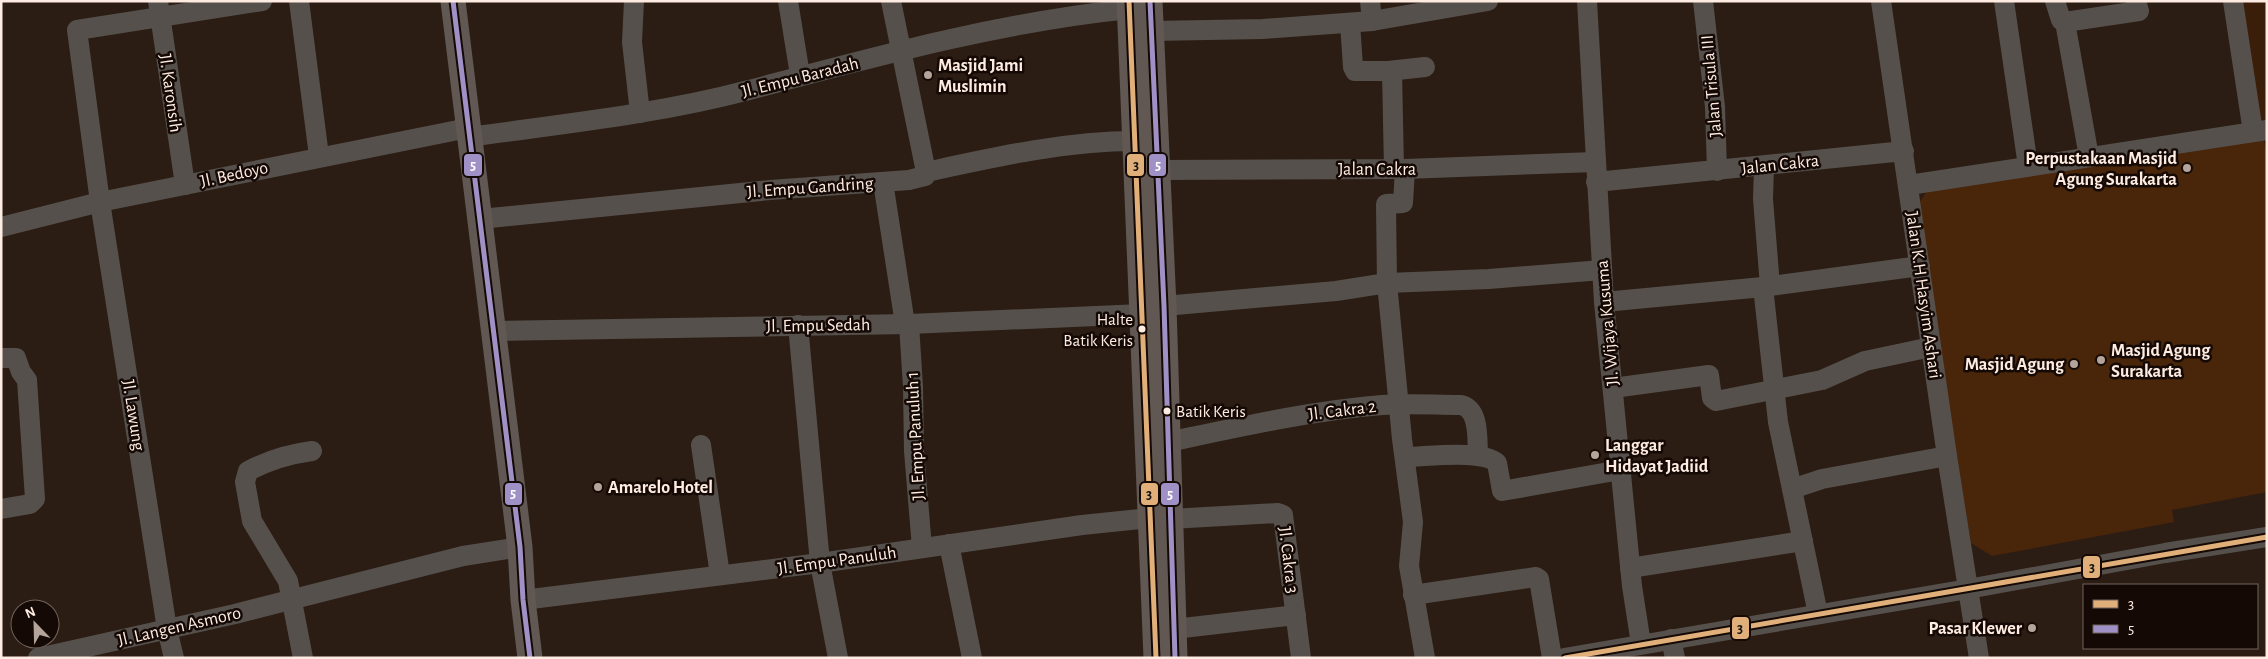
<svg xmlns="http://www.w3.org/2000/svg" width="2268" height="659" viewBox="0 0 2268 659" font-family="'Alegreya Sans',sans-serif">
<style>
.built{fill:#3b1e0a}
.grass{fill:#49250a}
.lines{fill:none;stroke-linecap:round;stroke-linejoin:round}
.minor{stroke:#56504c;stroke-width:20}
.major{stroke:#615853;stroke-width:25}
.bus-1-casing{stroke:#140904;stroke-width:9}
.bus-2-casing{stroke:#140904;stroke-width:9}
.bus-1{stroke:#e1af79;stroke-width:5}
.bus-2{stroke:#9f91c5;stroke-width:5}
.poi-dot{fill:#b4a49a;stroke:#140904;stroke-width:2}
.bus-dot{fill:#feece2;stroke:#140904;stroke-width:2}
.labels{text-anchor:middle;stroke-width:5;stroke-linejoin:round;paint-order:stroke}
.bus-label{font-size:17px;fill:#feece2;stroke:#140904;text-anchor:end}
.poi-label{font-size:18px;font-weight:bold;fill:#feece2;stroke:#140904;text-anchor:start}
.street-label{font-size:18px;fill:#feece2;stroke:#140904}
.line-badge{stroke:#140904;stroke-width:2}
.badge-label{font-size:14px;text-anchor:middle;font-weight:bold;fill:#fff}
.pale-badge-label{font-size:14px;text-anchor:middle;font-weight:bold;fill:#111}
</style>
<rect width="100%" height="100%" fill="#2b1d14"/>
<path class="built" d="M 2238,1 L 2267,1 L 2267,125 L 2258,118 Z"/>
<path class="grass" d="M 2263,135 L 2267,157 L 2267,492 L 2172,510 L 2174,522 L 1992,556 L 1971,543 L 1915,209 L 1933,182 Z"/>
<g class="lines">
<g class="minor">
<path d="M 158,1 L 185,185"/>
<path d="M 299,1 L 319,156"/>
<path d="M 634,1 L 632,42 L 640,113"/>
<path d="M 788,1 L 800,75"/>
<path d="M 891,1 L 926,172"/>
<path d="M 1370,1 L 1372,21"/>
<path d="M 1587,1 L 1604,302 L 1632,586 L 1641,644"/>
<path d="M 1703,1 L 1715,107 L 1717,171"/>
<path d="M 1881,1 L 1947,456 L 1979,658"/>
<path d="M 2004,1 L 2028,166"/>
<path d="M 2055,1 L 2061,20 L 2065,22 L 2089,157"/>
<path d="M 2233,1 L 2253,132"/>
<path d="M 2065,22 L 2139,11 L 2136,1"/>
<path d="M 1350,23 L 1353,67 L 1355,71 L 1388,71 L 1425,67"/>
<path d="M 1152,31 L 1263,29 L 1372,21 L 1488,1"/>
<path d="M 1392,71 L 1394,169"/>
<path d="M 469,137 C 563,124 658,114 749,90 C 874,57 1000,22 1129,9"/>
<path d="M 1764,166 L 1763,199 L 1770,286"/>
<path d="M 1405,169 L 1403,203 L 1386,204 L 1387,283 L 1402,439 L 1413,522 L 1409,566 L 1425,658"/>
<path d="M 1158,170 L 1405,169 L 1595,162"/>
<path d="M 883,182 L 905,324"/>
<path d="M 1596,182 L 1904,151"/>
<path d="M 1909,185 L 2267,130"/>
<path d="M 480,219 L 770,190 L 909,180 L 925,176 L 926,172 C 995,157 1065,141 1135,141"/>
<path d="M 1,227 L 100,202 L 468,128"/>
<path d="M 1763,287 L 1778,422 L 1818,614"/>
<path d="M 1604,302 L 1763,287 L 1920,266"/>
<path d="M 1164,306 L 1336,291 L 1387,283 L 1489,279 L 1602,270"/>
<path d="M 909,324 L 913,387 L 914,451 L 922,548"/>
<path d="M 798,325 L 820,563 L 838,658"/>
<path d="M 494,331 L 909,324 L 1142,314"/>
<path d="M 1,358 L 16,358 L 21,372 L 27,380 L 35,499 L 30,504 L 1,509"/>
<path d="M 1613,388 L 1709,375 L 1712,398 L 1716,401 L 1822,380 L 1865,361 L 1931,347"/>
<path d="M 1168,442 C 1239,427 1309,411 1382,405 C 1408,403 1435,405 1461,405 C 1480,409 1477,440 1478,455"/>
<path d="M 701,445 L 720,575"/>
<path d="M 1405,457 C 1426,457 1482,449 1497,463 L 1502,491 L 1620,470"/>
<path d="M 1792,489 L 1822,479 L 1947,456"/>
<path d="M 1170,519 L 1278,513 L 1283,515 L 1301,658"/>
<path d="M 949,544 L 972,658"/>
<path d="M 1630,568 L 1803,541"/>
<path d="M 1413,595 L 1536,577 L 1539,579 L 1552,658"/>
<path d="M 523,600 L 820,563 L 1082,525 L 1150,518"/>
<path d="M 1174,629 L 1296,615"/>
<path d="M 1671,639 L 1675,658"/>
<path d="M 38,658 L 235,614 L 463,556 L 520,547"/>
<path d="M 174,658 L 167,629 L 100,202 L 77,30 L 262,1"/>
<path d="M 303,658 L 288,581 L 252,521 L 245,482 L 248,471 C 269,460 289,454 312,451"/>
<path d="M 1564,658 L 1968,589 L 2165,553 L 2267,537"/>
</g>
<g class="major">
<path d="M 453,1 L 520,547 L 523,600 L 530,658"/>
<path d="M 1129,1 L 1156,658"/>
<path d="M 1150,1 L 1164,306 L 1175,658"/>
</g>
<g class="bus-1-casing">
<g id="bus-1">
<path d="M 1129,1 L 1156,658"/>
<path d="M 1565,658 L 2267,537"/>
</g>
</g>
<g class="bus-2-casing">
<g id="bus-2">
<path d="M 453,1 L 520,547 L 523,600 L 530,658"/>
<path d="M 1150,1 L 1164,306 L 1175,658"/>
</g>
</g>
<use href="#bus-1" class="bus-1"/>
<use href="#bus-2" class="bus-2"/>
</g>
<g class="poi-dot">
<circle cx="928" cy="75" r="5"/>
<circle cx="2187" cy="168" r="5"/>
<circle cx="2101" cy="360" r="5"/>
<circle cx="2074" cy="364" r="5"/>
<circle cx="1595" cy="455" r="5"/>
<circle cx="598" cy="487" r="5"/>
<circle cx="2032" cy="628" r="5"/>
</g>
<g class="bus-dot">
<circle cx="1142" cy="329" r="4.5"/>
<circle cx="1167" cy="411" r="4.5"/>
</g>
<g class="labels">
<g class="bus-label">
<text x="1133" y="325">Halte<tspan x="1133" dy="21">Batik Keris</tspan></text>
<text x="1176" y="417" text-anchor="start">Batik Keris</text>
</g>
<g class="poi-label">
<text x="938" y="71">Masjid Jami<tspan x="938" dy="21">Muslimin</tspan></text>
<text x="2177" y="164" text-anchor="end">Perpustakaan Masjid<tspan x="2177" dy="21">Agung Surakarta</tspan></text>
<text x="2111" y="356">Masjid Agung<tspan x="2111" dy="21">Surakarta</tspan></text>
<text x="2064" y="370" text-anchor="end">Masjid Agung</text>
<text x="1605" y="451">Langgar<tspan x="1605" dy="21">Hidayat Jadiid</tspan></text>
<text x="608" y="493">Amarelo Hotel</text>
<text x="2022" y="634" text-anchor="end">Pasar Klewer</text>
</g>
<g class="street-label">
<text transform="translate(800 77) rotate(-14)" y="6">Jl. Empu Baradah</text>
<text transform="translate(1711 86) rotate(-95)" y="6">Jalan Trisula III</text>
<text transform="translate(171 93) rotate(82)" y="6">Jl. Karonsih</text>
<text transform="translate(1780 164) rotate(-6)" y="6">Jalan Cakra</text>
<text x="1377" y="175">Jalan Cakra</text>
<text transform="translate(234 174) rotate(-12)" y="6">Jl. Bedoyo</text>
<text transform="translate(810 187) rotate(-4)" y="6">Jl. Empu Gandring</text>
<text transform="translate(1924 295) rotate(82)" y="6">Jalan K.H Hasyim Ashari</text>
<text transform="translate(1607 323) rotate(-95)" y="6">Jl. Wijaya Kusuma</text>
<text transform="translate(818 325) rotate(-1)" y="6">Jl. Empu Sedah</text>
<text transform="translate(1342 410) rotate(-7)" y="6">Jl. Cakra 2</text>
<text transform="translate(134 415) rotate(81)" y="6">Jl. Lawung</text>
<text transform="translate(915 436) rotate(-93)" y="6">Jl. Empu Panuluh 1</text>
<text transform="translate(837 560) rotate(-8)" y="6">Jl. Empu Panuluh</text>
<text transform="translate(1289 560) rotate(83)" y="6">Jl. Cakra 3</text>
<text transform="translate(179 626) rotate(-13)" y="6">Jl. Langen Asmoro</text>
</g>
</g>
<g class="line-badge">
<rect x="463" y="153" width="20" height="24" rx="5" fill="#9f91c5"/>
<rect x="1148" y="153" width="19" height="24" rx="5" fill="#9f91c5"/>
<rect x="1126" y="153" width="19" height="24" rx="5" fill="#e1af79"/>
<rect x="504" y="482" width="19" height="24" rx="5" fill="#9f91c5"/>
<rect x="1160" y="482" width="20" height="24" rx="5" fill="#9f91c5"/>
<rect x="1140" y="482" width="19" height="24" rx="5" fill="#e1af79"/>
<rect x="2082" y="555" width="19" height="24" rx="5" fill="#e1af79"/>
<rect x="1731" y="616" width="19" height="24" rx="5" fill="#e1af79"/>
</g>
<g class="badge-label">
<text x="473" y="170">5</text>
<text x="1158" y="170">5</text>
<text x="513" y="498">5</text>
<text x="1170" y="499">5</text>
</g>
<g class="pale-badge-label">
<text x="1136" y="170">3</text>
<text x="1149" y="499">3</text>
<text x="2092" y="572">3</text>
<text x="1740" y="633">3</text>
</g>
<rect width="2268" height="659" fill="none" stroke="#feece2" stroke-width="5"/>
<rect x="2083" y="584" width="175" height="65" fill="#140904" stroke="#72645d"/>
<rect x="2093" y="600" width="25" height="8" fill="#e1af79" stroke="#72645d"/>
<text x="2128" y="609" font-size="15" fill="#feece2">3</text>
<rect x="2093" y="625" width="25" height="8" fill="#9f91c5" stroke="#72645d"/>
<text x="2128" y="634" font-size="15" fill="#feece2">5</text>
<g transform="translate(35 624) rotate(337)"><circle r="24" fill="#140904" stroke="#72645d"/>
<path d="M0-4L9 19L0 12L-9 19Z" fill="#b4a49a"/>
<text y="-8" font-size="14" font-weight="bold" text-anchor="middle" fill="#feece2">N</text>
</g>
</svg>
